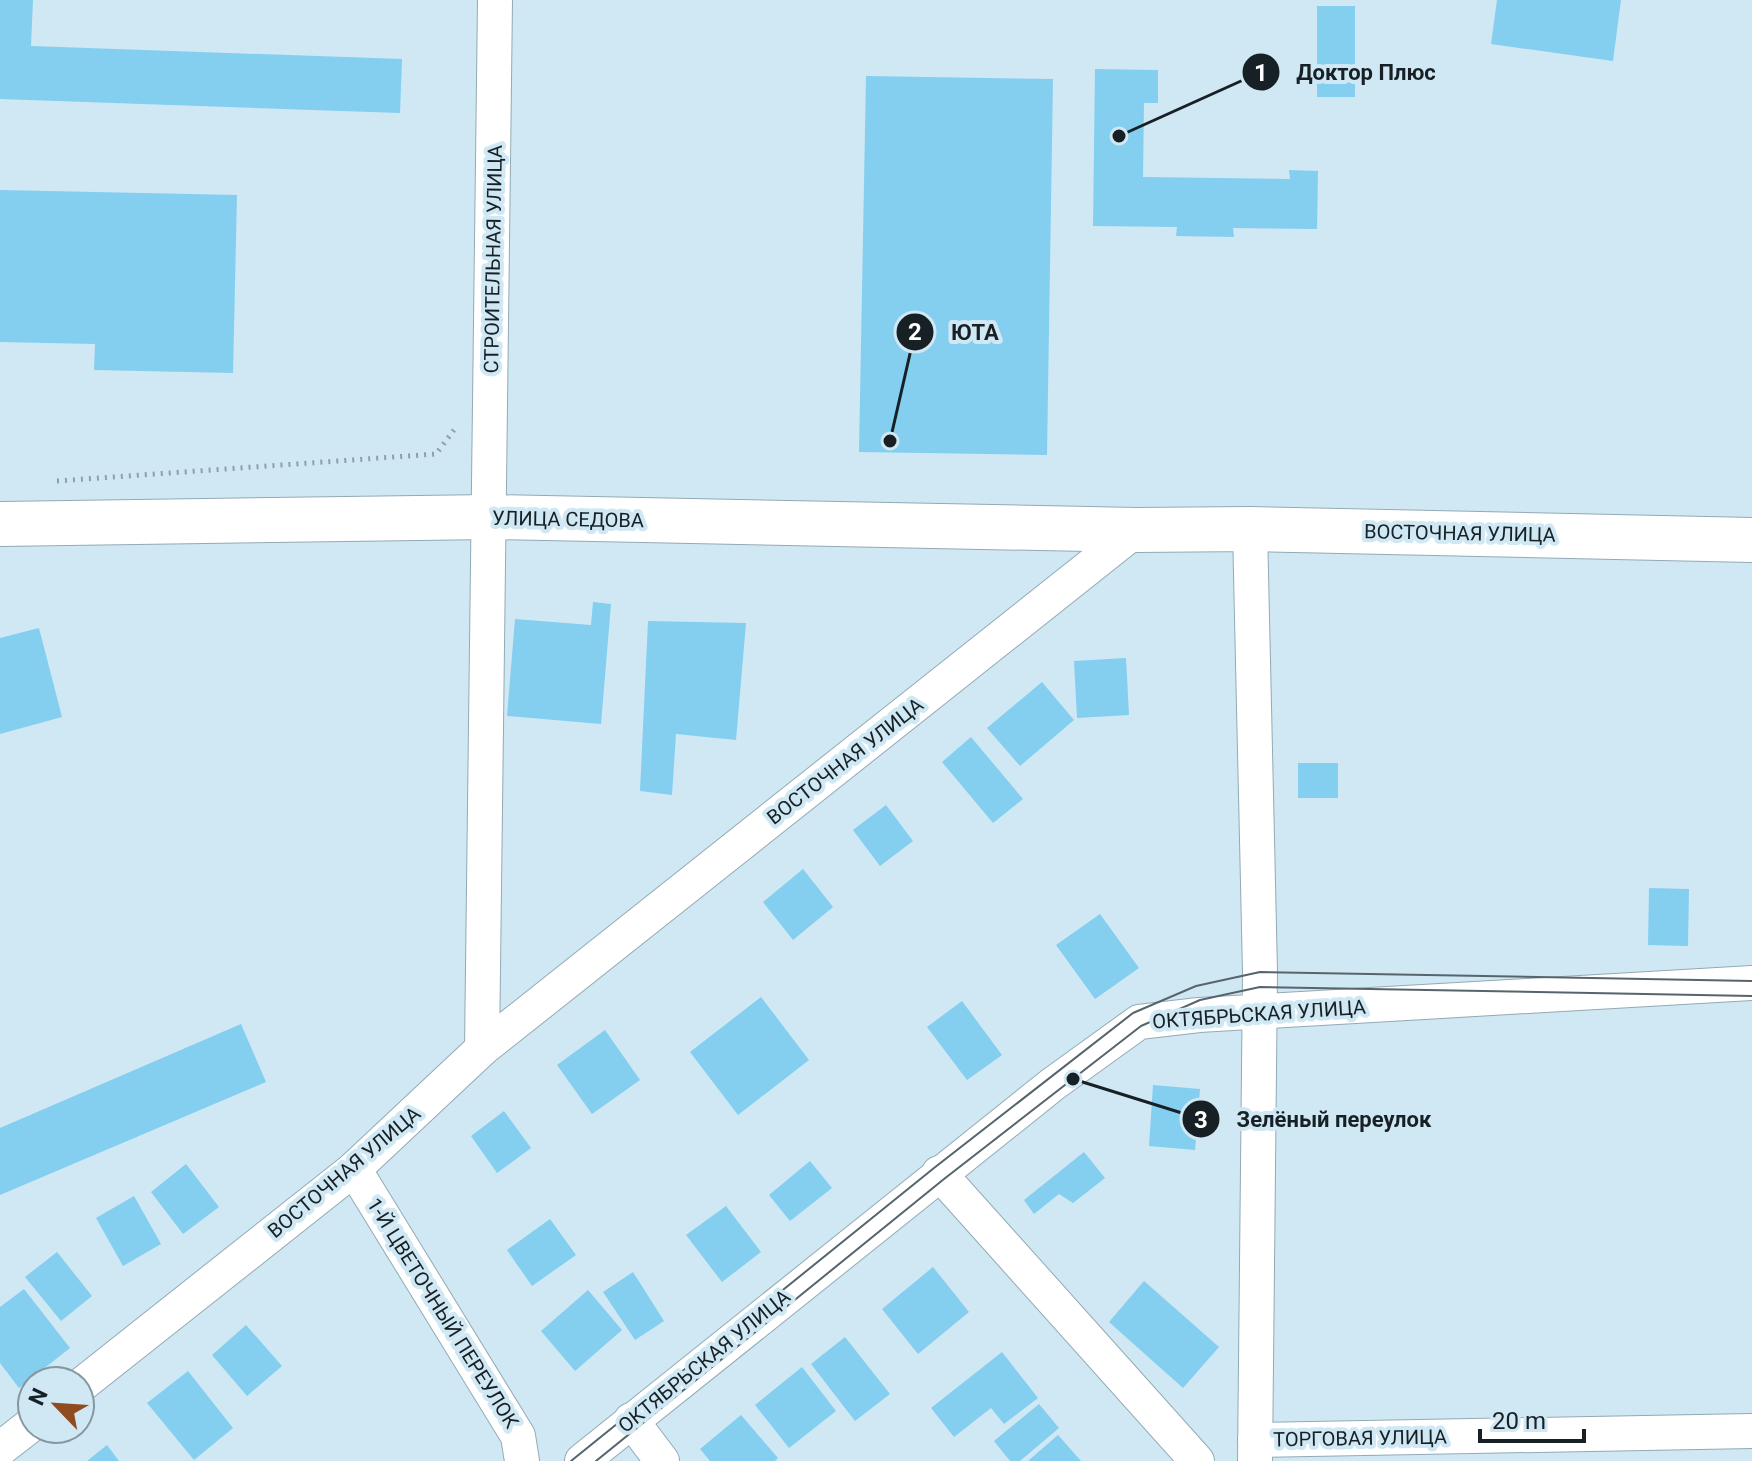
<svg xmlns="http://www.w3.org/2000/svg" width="1752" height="1461" viewBox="0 0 1752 1461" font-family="Roboto,sans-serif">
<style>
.building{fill:#84cef0}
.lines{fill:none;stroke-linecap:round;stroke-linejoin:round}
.minor-casing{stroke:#93aab5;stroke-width:36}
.major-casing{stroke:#93aab5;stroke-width:46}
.path{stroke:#8ca0a9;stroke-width:5;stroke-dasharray:2 6;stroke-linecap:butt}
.minor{stroke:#fff;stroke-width:34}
.major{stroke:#fff;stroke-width:44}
.tram{stroke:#56656c;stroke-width:2}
.labels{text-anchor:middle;stroke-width:8;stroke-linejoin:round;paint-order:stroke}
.street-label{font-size:20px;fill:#172025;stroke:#cfe8f4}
.leader{fill:none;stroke:#172025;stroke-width:3}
.callout-dot{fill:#172025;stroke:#cfe8f4;stroke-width:3}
.mark-label{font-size:24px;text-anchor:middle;font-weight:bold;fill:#fff}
.callout-label{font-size:22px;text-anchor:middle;font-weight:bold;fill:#172025;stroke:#cfe8f4;stroke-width:8;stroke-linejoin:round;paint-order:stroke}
</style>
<rect width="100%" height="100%" fill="#cfe8f4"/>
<g class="building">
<path d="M 0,0 L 33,0 L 31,46 L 402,59 L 400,113 L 0,99 Z"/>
<path d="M 1497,0 L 1621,0 L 1613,61 L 1491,44 Z"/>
<rect x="1317" y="6" width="38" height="91"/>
<path d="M 1095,69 L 1158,70 L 1158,103 L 1144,103 L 1143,177 L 1290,179 L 1289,170 L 1318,171 L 1317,229 L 1233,228 L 1234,237 L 1176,236 L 1177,227 L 1093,226 Z"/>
<path d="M 866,76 L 1053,79 L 1047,455 L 859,452 Z"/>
<path d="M 0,190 L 237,195 L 233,373 L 94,370 L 95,344 L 0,342 Z"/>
<path d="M 593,602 L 611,604 L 601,724 L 507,716 L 515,619 L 591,625 Z"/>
<path d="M 648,621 L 746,623 L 736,740 L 676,734 L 672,795 L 640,791 Z"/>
<path d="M 39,628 L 62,717 L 0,734 L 0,638 Z"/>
<path d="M 1126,658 L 1129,715 L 1077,718 L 1074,661 Z"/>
<path d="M 1042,682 L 1074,720 L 1020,766 L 987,728 Z"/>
<path d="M 971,737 L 1023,799 L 993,823 L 942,762 Z"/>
<rect x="1298" y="763" width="40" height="35"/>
<path d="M 886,805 L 913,841 L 880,866 L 853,830 Z"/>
<path d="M 803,869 L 833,907 L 793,940 L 763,902 Z"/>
<path d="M 1649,888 L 1689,889 L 1688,946 L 1648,945 Z"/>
<path d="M 1100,914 L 1139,968 L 1095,999 L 1056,945 Z"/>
<path d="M 761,997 L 809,1060 L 738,1115 L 690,1052 Z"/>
<path d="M 962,1001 L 1002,1055 L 967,1080 L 927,1027 Z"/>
<path d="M 241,1024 L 266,1082 L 0,1195 L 0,1128 Z"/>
<path d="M 605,1030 L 640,1080 L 592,1114 L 557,1065 Z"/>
<path d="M 1153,1085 L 1200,1089 L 1195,1150 L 1149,1146 Z"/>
<path d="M 504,1111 L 531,1148 L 497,1173 L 471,1136 Z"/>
<path d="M 1084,1152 L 1105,1178 L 1073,1203 L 1059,1194 L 1034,1214 L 1024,1200 Z"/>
<path d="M 810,1161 L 832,1188 L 790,1221 L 769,1195 Z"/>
<path d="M 186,1164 L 219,1207 L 183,1234 L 151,1192 Z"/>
<path d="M 134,1196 L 161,1244 L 123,1266 L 96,1218 Z"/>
<path d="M 726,1206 L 761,1252 L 722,1282 L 686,1235 Z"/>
<path d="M 550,1219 L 576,1255 L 532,1286 L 507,1250 Z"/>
<path d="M 57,1252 L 92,1296 L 61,1321 L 25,1277 Z"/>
<path d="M 933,1267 L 969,1312 L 918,1354 L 882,1309 Z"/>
<path d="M 633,1272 L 664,1321 L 635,1340 L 603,1292 Z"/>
<path d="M 1144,1281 L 1219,1347 L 1183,1388 L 1109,1322 Z"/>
<path d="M 24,1289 L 70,1348 L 19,1388 L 0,1363 L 0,1307 Z"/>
<path d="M 588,1290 L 622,1330 L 575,1371 L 541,1331 Z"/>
<path d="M 246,1325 L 282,1366 L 247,1396 L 212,1355 Z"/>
<path d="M 845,1337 L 890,1394 L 855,1421 L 811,1364 Z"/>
<path d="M 1002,1352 L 1038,1398 L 1004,1424 L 991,1408 L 954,1437 L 931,1408 Z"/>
<path d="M 802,1367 L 836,1411 L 789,1448 L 755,1405 Z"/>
<path d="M 188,1371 L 233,1428 L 194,1460 L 147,1403 Z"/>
<path d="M 1039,1404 L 1059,1428 L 1020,1461 L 1010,1461 L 994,1441 Z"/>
<path d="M 741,1415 L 778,1458 L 775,1461 L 710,1461 L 700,1449 Z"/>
<path d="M 1058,1435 L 1081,1461 L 1028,1461 Z"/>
<path d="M 107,1445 L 119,1461 L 87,1461 Z"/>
</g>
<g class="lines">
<g class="minor-casing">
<g id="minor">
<path d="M 1250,529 L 1260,972 L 1255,1461"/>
<path d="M 482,1049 L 495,0"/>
<path d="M 354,1169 L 518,1436 L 522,1461"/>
<path d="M 939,1173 L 1197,1461"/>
<path d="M 80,1386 L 354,1169 L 482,1049 L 1136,530"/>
<path d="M 631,1420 L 662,1461"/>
<path d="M 1255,1440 L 1752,1431"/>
<path d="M 0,1449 L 32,1424"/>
<path d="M 582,1461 L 1053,1084 L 1139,1022 L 1199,1015 L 1752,983"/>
</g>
</g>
<g class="major-casing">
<path id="major" d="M 0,524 L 490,517 L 1136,530 L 1250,529 L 1752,540"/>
</g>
<path class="path" d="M 57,481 L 436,454 L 454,430"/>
<use href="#minor" class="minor"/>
<use href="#major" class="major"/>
<g class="tram">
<path d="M 571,1461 L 934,1168 L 1133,1013 L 1196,986 L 1260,972 L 1752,981"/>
<path d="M 596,1461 L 944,1179 L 1141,1026 L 1200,1000 L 1260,987 L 1752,996"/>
</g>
</g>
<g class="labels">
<g class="street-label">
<text transform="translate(493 259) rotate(-89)" y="7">СТРОИТЕЛЬНАЯ УЛИЦА</text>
<text transform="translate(568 519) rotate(1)" y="7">УЛИЦА СЕДОВА</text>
<text transform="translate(1460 533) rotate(1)" y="7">ВОСТОЧНАЯ УЛИЦА</text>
<text transform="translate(845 761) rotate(-38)" y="7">ВОСТОЧНАЯ УЛИЦА</text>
<text transform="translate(1259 1014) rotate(-4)" y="7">ОКТЯБРЬСКАЯ УЛИЦА</text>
<text transform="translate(344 1172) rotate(-40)" y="7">ВОСТОЧНАЯ УЛИЦА</text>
<text transform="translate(443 1313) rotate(58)" y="7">1-Й ЦВЕТОЧНЫЙ ПЕРЕУЛОК</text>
<text transform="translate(704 1361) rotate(-39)" y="7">ОКТЯБРЬСКАЯ УЛИЦА</text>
<text transform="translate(1360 1438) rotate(-1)" y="7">ТОРГОВАЯ УЛИЦА</text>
</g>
</g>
<path class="leader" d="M1119 136L1261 72M890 441L915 332M1073 1079L1201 1119"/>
<g class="callout-dot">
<circle cx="1119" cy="136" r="8"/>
<circle cx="890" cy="441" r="8"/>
<circle cx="1073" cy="1079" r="8"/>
<circle cx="1261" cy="72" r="20"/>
<circle cx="915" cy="332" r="20"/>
<circle cx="1201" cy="1119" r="20"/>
</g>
<g class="mark-label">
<text x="1261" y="81">1</text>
<text x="915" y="340">2</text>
<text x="1201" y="1128">3</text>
</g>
<g class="callout-label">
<text x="1366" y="80">Доктор Плюс</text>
<text x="975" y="340">ЮТА</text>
<text x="1334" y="1127">Зелёный переулок</text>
</g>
<g transform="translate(56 1405) rotate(295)"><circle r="38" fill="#cfe8f4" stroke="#8598a1" stroke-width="2"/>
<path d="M0-6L14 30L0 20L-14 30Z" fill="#904b21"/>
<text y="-12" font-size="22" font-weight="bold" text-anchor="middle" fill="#172025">N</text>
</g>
<path d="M1480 1429v12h104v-12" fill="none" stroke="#172025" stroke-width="4"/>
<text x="1492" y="1429" font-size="24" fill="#172025" stroke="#cfe8f4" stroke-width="6" paint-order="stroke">20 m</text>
</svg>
